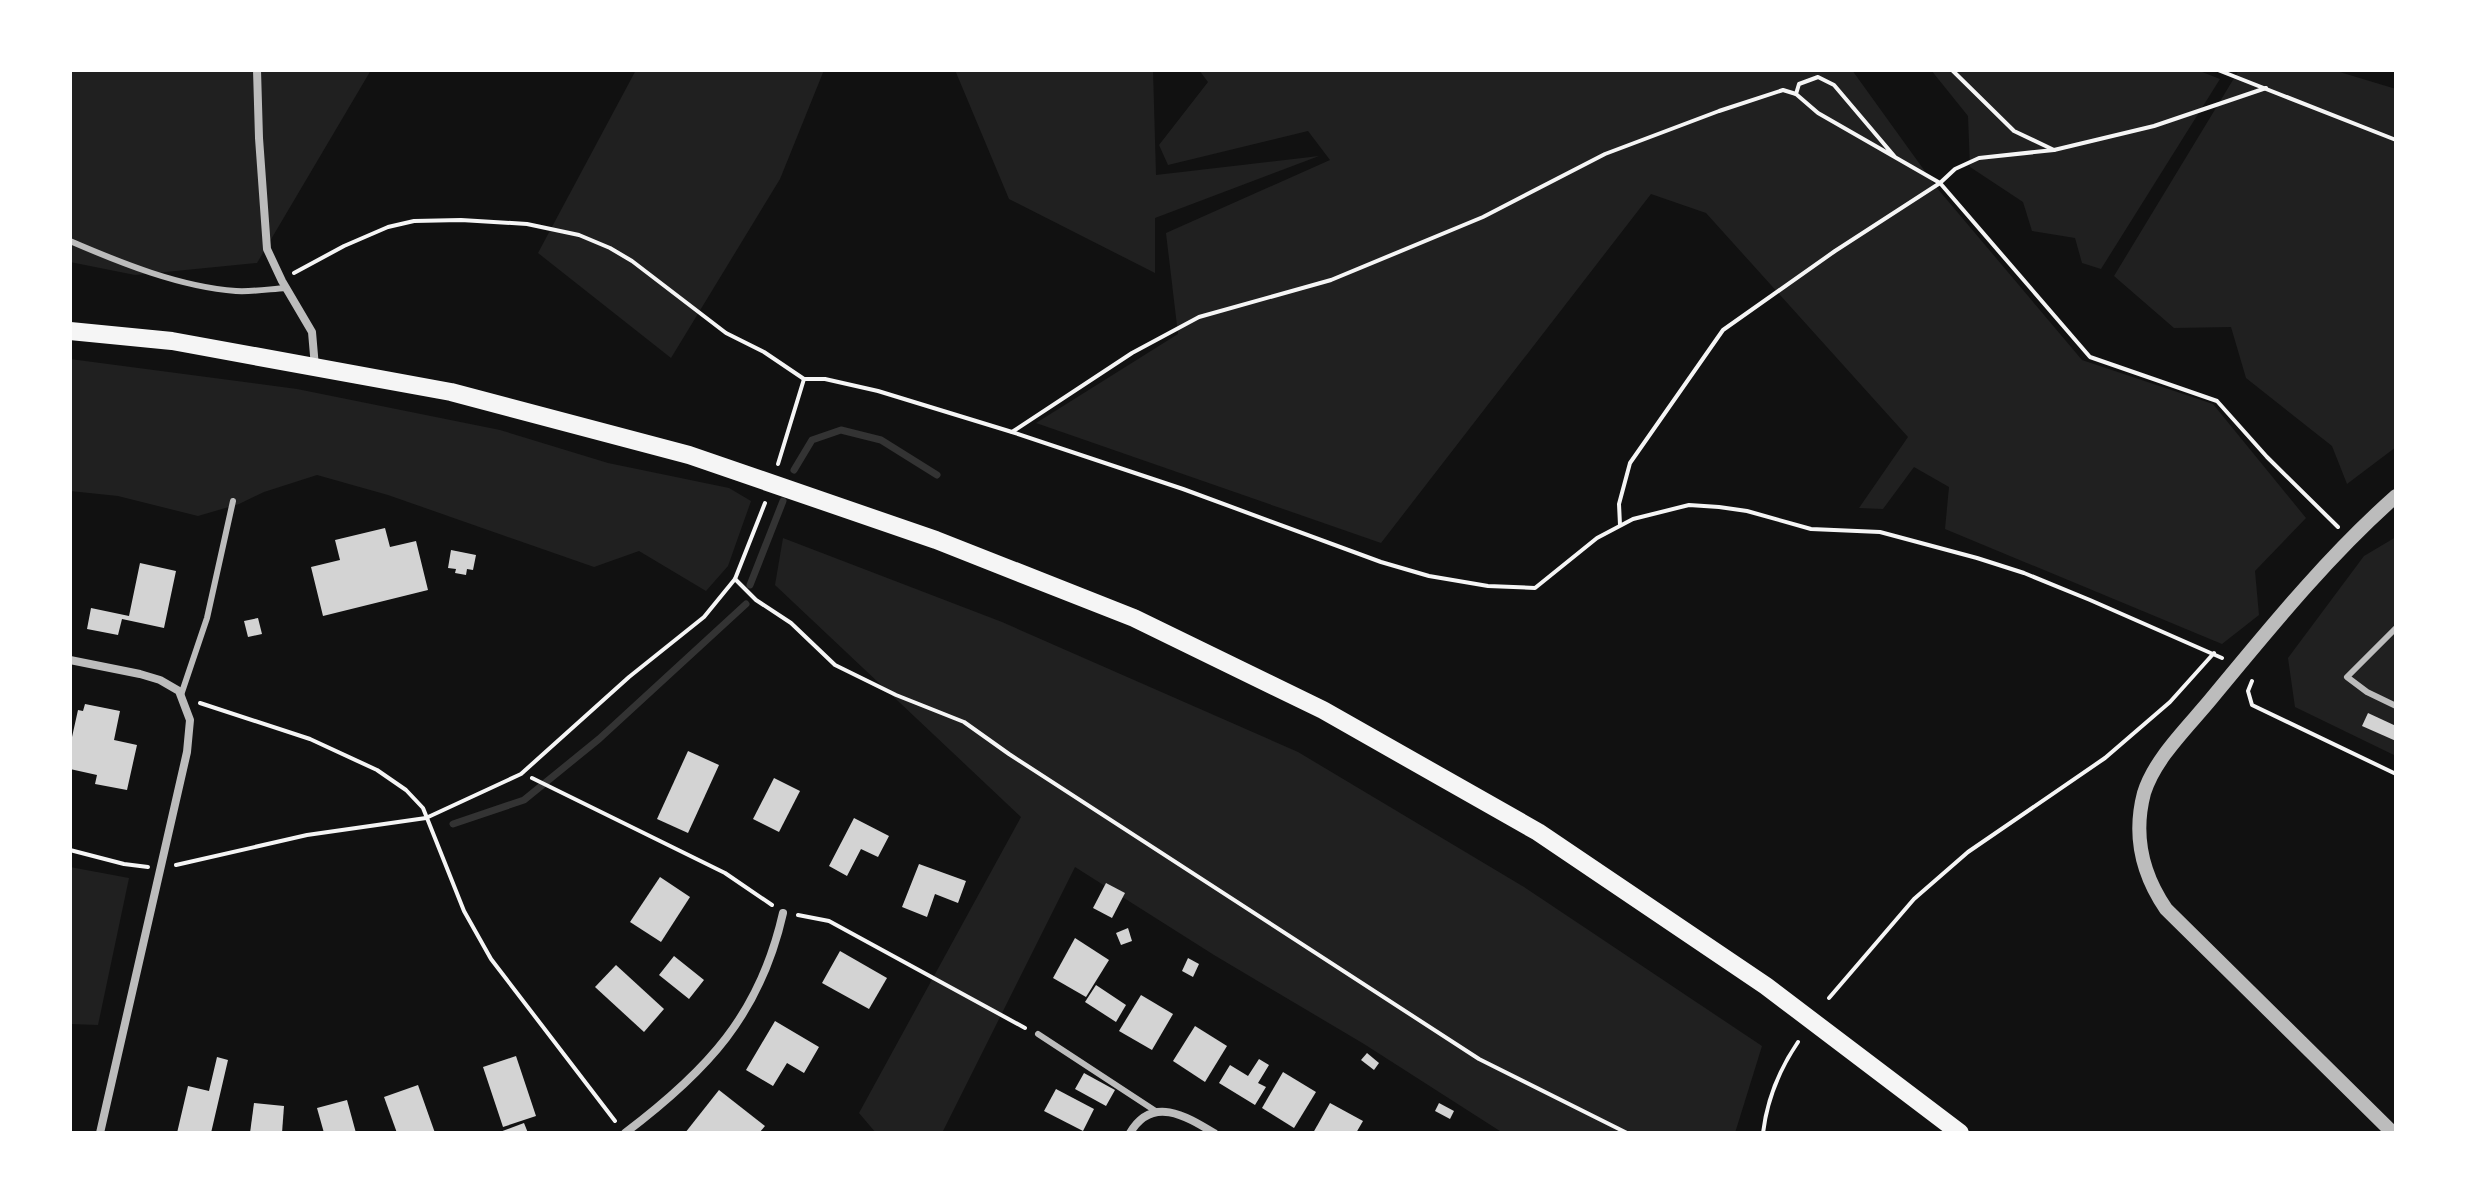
<svg xmlns="http://www.w3.org/2000/svg" width="2466" height="1203" viewBox="0 0 2466 1203" font-family="Karla,sans-serif">
<style>
.green{fill:#202020}
.lines{fill:none;stroke-linecap:round;stroke-linejoin:round}
.stream{stroke:#333;stroke-width:7}
.building{fill:#d3d3d3}
.path{stroke:#f5f5f5;stroke-width:4}
.service{stroke:#bcbcbc;stroke-width:6}
.minor{stroke:#bcbcbc;stroke-width:8}
.tertiary{stroke:#bcbcbc;stroke-width:14}
.trunk{stroke:#f5f5f5;stroke-width:18}
</style>
<rect width="100%" height="100%" fill="#111"/>
<g class="green">
<path d="M 70,70 L 371,70 L 257,263 L 135,275 L 70,262 Z"/>
<path d="M 636,70 L 824,70 L 780,179 L 671,358 L 538,253 Z"/>
<path d="M 955,70 L 1153,70 L 1156,175 L 1319,156 L 1155,218 L 1155,273 L 1009,199 Z"/>
<path d="M 1199,70 L 1852,70 L 1937,188 L 2082,360 L 2213,404 L 2306,518 L 2255,571 L 2259,615 L 2222,644 L 1945,529 L 1949,487 L 1914,467 L 1883,509 L 1859,508 L 1908,437 L 1706,213 L 1651,194 L 1381,543 L 1036,423 L 1178,334 L 1166,233 L 1330,160 L 1308,131 L 1168,165 L 1159,145 L 1208,82 Z"/>
<path d="M 1931,70 L 2197,70 L 2220,79 L 2101,269 L 2082,263 L 2075,238 L 2032,231 L 2023,202 L 1970,167 L 1968,116 Z"/>
<path d="M 2239,70 L 2333,70 L 2396,89 L 2396,447 L 2347,484 L 2332,446 L 2246,378 L 2231,327 L 2174,328 L 2114,276 Z"/>
<path d="M 70,359 L 297,389 L 500,430 L 608,463 L 729,488 L 751,501 L 728,566 L 706,591 L 639,551 L 594,567 L 388,495 L 317,475 L 264,492 L 239,504 L 198,516 L 118,496 L 70,491 Z"/>
<path d="M 2396,537 L 2396,756 L 2295,707 L 2288,658 L 2364,556 Z"/>
<path d="M 783,538 L 1002,622 L 1298,752 L 1524,887 L 1762,1046 L 1735,1133 L 1503,1133 L 1364,1044 L 1214,955 L 1075,867 L 942,1133 L 876,1133 L 859,1113 L 1021,817 L 775,585 Z"/>
<path d="M 70,867 L 129,878 L 98,1025 L 70,1024 Z"/>
</g>
<g class="lines">
<g class="stream">
<path d="M 794,470 L 812,440 L 841,430 L 881,440 L 937,475"/>
<path d="M 750,585 L 783,501"/>
<path d="M 453,824 L 524,800 L 599,739 L 746,604"/>
</g>
</g>
<g class="building">
<path d="M 385,528 L 390,547 L 416,541 L 428,590 L 323,616 L 311,567 L 340,560 L 335,540 Z"/>
<path d="M 451,550 L 476,555 L 473,570 L 467,569 L 466,575 L 455,573 L 456,569 L 448,568 Z"/>
<path d="M 140,563 L 176,571 L 164,628 L 122,619 L 118,635 L 87,629 L 91,608 L 129,616 Z"/>
<path d="M 258,618 L 262,634 L 248,637 L 244,621 Z"/>
<path d="M 85,704 L 120,711 L 114,740 L 137,745 L 127,790 L 95,784 L 97,775 L 70,769 L 70,746 L 78,710 L 83,711 Z"/>
<path d="M 2368,713 L 2396,726 L 2396,741 L 2362,726 Z"/>
<path d="M 688,751 L 719,765 L 688,833 L 657,819 Z"/>
<path d="M 774,778 L 800,791 L 779,832 L 753,819 Z"/>
<path d="M 854,818 L 889,836 L 878,857 L 861,849 L 847,876 L 829,866 Z"/>
<path d="M 919,864 L 966,881 L 958,903 L 935,894 L 927,917 L 902,907 Z"/>
<path d="M 660,877 L 690,897 L 661,942 L 630,922 Z"/>
<path d="M 1106,883 L 1125,893 L 1112,918 L 1093,908 Z"/>
<path d="M 1128,928 L 1132,941 L 1121,945 L 1116,933 Z"/>
<path d="M 1075,938 L 1109,960 L 1086,997 L 1053,978 Z"/>
<path d="M 840,951 L 887,978 L 869,1009 L 822,983 Z"/>
<path d="M 674,956 L 704,980 L 689,999 L 659,975 Z"/>
<path d="M 1188,958 L 1199,964 L 1193,977 L 1182,971 Z"/>
<path d="M 616,965 L 664,1009 L 644,1032 L 595,987 Z"/>
<path d="M 1096,985 L 1126,1005 L 1116,1022 L 1085,1002 Z"/>
<path d="M 1141,995 L 1173,1014 L 1152,1050 L 1119,1031 Z"/>
<path d="M 775,1021 L 819,1047 L 804,1073 L 787,1063 L 773,1086 L 746,1070 Z"/>
<path d="M 1195,1026 L 1227,1046 L 1205,1082 L 1173,1061 Z"/>
<path d="M 1367,1053 L 1379,1063 L 1374,1070 L 1361,1060 Z"/>
<path d="M 516,1056 L 536,1116 L 503,1127 L 483,1067 Z"/>
<path d="M 217,1057 L 228,1060 L 211,1133 L 177,1133 L 188,1086 L 209,1091 Z"/>
<path d="M 1259,1059 L 1269,1065 L 1258,1083 L 1266,1087 L 1255,1105 L 1219,1083 L 1230,1065 L 1248,1076 Z"/>
<path d="M 1283,1072 L 1316,1092 L 1294,1128 L 1262,1108 Z"/>
<path d="M 1084,1073 L 1115,1090 L 1106,1106 L 1075,1089 Z"/>
<path d="M 418,1085 L 435,1133 L 397,1133 L 384,1097 Z"/>
<path d="M 1056,1089 L 1094,1109 L 1083,1131 L 1044,1111 Z"/>
<path d="M 719,1090 L 765,1126 L 759,1133 L 685,1133 Z"/>
<path d="M 347,1100 L 356,1133 L 324,1133 L 317,1108 Z"/>
<path d="M 254,1103 L 284,1106 L 282,1133 L 250,1133 Z"/>
<path d="M 1330,1103 L 1363,1121 L 1356,1133 L 1313,1133 Z"/>
<path d="M 1439,1103 L 1454,1111 L 1450,1119 L 1435,1111 Z"/>
<path d="M 524,1123 L 528,1133 L 497,1133 Z"/>
</g>
<g class="lines">
<g class="path">
<path d="M 1952,70 L 2014,131 L 2054,150 L 2154,126 L 2266,88"/>
<path d="M 2218,70 L 2396,140"/>
<path d="M 1895,157 L 1834,85 L 1818,77 L 1799,84 L 1796,94 L 1818,113 L 1940,183 L 2090,357 L 2217,401 L 2267,457 L 2338,527"/>
<path d="M 294,273 L 344,246 L 388,227 L 414,221 L 461,220 L 527,224 L 579,235 L 610,248 L 632,261 L 726,333 L 764,352 L 804,379 L 825,379 L 878,391 L 1012,432 L 1183,489 L 1381,562 L 1429,576 L 1488,586 L 1535,588 L 1597,538 L 1633,519 L 1689,505 L 1719,507 L 1747,511 L 1811,529 L 1880,532 L 1977,558 L 2024,573 L 2090,600 L 2222,658"/>
<path d="M 1012,432 L 1132,353 L 1199,317 L 1331,280 L 1483,217 L 1605,154 L 1719,111 L 1783,90 L 1796,94"/>
<path d="M 778,464 L 804,379"/>
<path d="M 1620,525 L 1619,504 L 1630,463 L 1723,330 L 1835,251 L 1940,183 L 1955,169 L 1979,158 L 2054,150"/>
<path d="M 735,579 L 756,600 L 791,623 L 835,665 L 896,695 L 964,722 L 1009,754 L 1479,1059 L 1627,1133"/>
<path d="M 2252,681 L 2248,691 L 2252,705 L 2396,774"/>
<path d="M 200,703 L 310,739 L 377,770 L 406,790 L 423,808 L 464,911 L 491,959 L 615,1121"/>
<path d="M 532,778 L 725,873 L 772,905"/>
<path d="M 70,850 L 124,864 L 148,867"/>
<path d="M 176,865 L 307,835 L 426,818 L 521,774 L 629,677 L 704,617 L 735,579 L 765,503"/>
<path d="M 798,915 L 829,921 L 1025,1028"/>
<path d="M 1829,998 L 1914,899 L 1968,852 L 2105,758 L 2170,702 L 2214,653"/>
<path d="M 1763,1133 C 1767,1099 1779,1070 1798,1042"/>
</g>
<g class="service">
<path d="M 70,241 C 121,263 180,287 236,291 C 253,292 270,289 286,288"/>
<path d="M 2396,628 L 2347,677 L 2367,692 L 2396,706"/>
<path d="M 181,695 L 207,618 L 233,501"/>
<path d="M 1038,1034 L 1157,1112"/>
</g>
<g class="minor">
<path d="M 257,70 L 259,138 L 267,249 L 282,281 L 312,332 L 315,367"/>
<path d="M 70,660 L 140,674 L 160,680 L 179,691 L 190,720 L 187,752 L 100,1133"/>
<path d="M 625,1133 C 707,1071 760,1015 783,913"/>
<path d="M 1130,1133 C 1152,1095 1186,1116 1214,1133"/>
</g>
<path class="tertiary" d="M 2393,1133 L 2166,909 C 2142,874 2133,835 2144,793 C 2155,758 2188,727 2211,699 C 2269,629 2327,557 2396,496"/>
<path class="trunk" d="M 70,331 L 172,341 L 451,392 L 689,455 L 936,540 L 1134,618 L 1323,710 L 1538,832 L 1766,986 L 1960,1133"/>
</g>
<rect width="2466" height="1203" fill="none" stroke="#ffffff" stroke-width="144"/>
</svg>
